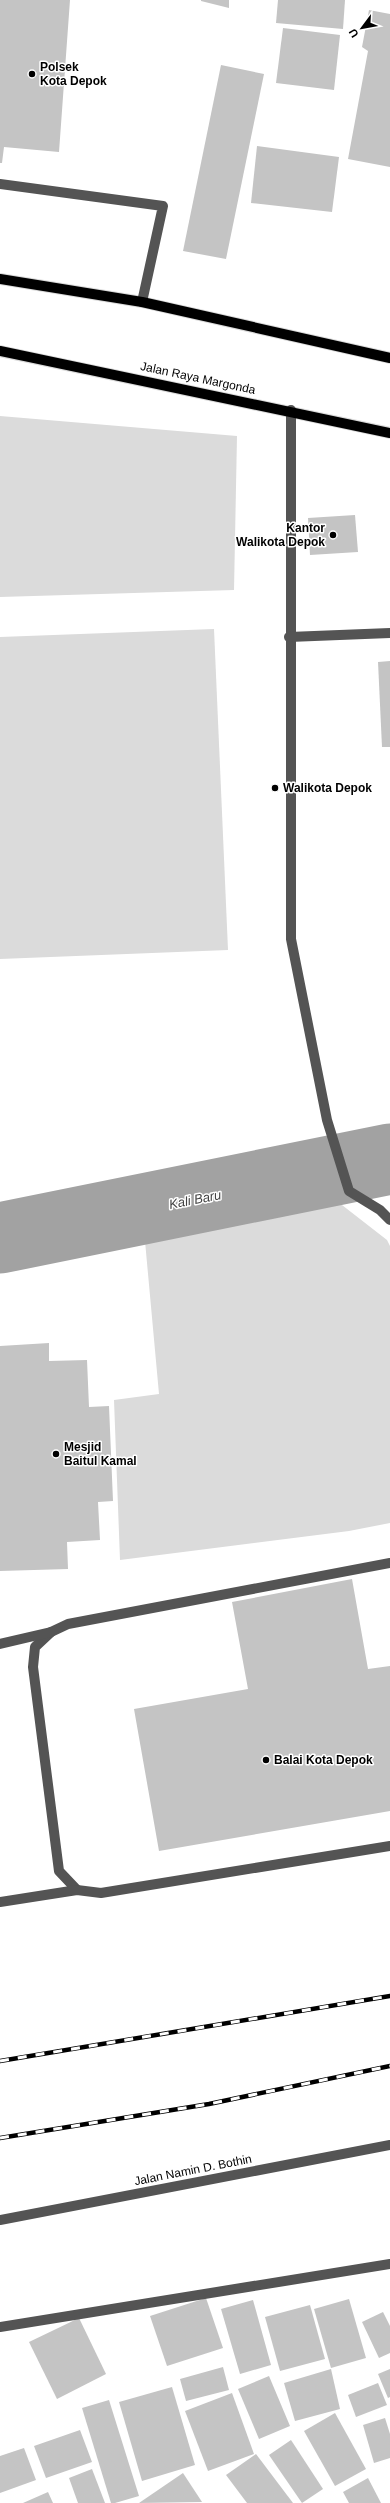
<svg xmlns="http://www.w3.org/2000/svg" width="390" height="2503" viewBox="0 0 390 2503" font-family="Arial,sans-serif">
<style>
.green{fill:#dbdbdb}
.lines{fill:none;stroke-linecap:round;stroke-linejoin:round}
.river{stroke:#a2a2a2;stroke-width:71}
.building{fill:#c4c4c4}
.major-casing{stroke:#dbdbdb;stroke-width:12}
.minor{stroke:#545454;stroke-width:10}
.major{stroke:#000;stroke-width:10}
.rail-casing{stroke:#000;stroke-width:4.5}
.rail{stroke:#fff;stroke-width:3;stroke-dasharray:9;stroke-linecap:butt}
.poi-dot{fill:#000;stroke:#fff;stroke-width:1.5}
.labels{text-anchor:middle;stroke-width:3;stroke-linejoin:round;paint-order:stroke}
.poi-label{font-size:12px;font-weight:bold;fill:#000;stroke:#fff;text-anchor:start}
.street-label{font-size:12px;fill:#000;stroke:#fff}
.water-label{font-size:13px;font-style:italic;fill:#434343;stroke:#fff}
</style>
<rect width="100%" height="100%" fill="#fff"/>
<g class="green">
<path d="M 0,416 L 237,436 L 234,590 L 0,597 Z"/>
<path d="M 214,629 L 228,950 L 0,959 L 0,637 Z"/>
<path d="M 306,1192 L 333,1198 L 387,1240 L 390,1246 L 390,1523 L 349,1531 L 120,1560 L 114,1400 L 159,1394 L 144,1230 Z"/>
</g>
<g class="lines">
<path class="river" d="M 0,1238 L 390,1159"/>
</g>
<g class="building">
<path d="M 0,0 L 70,0 L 59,152 L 4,147 L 2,163 L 0,163 Z"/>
<path d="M 201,0 L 229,0 L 229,8 L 201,1 Z"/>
<path d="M 278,0 L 345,0 L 343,29 L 276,23 Z"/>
<path d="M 369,10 L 390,14 L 390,167 L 348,159 L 368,51 L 362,47 Z"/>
<path d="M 283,28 L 340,35 L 334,90 L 276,83 Z"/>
<path d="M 221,65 L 264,74 L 226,259 L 183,251 Z"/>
<path d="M 257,146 L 339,157 L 332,212 L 251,203 Z"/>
<path d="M 355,515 L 358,552 L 310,555 L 308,518 Z"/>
<path d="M 390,661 L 390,747 L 382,747 L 378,662 Z"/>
<path d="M 49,1343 L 49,1361 L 87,1360 L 89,1407 L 109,1406 L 113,1501 L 98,1502 L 100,1540 L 67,1542 L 68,1569 L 0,1571 L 0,1346 Z"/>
<path d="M 352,1579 L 368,1669 L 390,1666 L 390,1811 L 159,1851 L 134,1709 L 248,1689 L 232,1602 Z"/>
<path d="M 206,2298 L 223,2348 L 167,2366 L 150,2316 Z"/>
<path d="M 349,2299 L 366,2358 L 331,2368 L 314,2309 Z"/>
<path d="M 253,2300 L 271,2365 L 240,2374 L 221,2309 Z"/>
<path d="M 310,2305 L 325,2359 L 280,2371 L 265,2317 Z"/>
<path d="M 383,2312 L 390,2326 L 390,2353 L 379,2358 L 362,2322 Z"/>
<path d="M 79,2318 L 106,2374 L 57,2399 L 29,2342 Z"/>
<path d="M 223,2367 L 229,2390 L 186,2401 L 180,2379 Z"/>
<path d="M 331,2369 L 340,2409 L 295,2421 L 284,2383 Z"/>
<path d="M 390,2369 L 390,2397 L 388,2398 L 378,2374 Z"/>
<path d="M 269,2376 L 290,2426 L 259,2439 L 238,2389 Z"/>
<path d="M 378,2383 L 387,2405 L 356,2417 L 348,2395 Z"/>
<path d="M 172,2387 L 195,2465 L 142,2481 L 119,2402 Z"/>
<path d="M 232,2393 L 254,2454 L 208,2471 L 185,2411 Z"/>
<path d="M 109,2400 L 139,2496 L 115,2503 L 111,2503 L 82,2408 Z"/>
<path d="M 335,2413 L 366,2469 L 335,2486 L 304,2431 Z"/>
<path d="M 385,2418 L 390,2434 L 390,2458 L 374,2463 L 363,2425 Z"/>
<path d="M 80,2430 L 92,2462 L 46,2478 L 34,2446 Z"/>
<path d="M 291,2440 L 323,2489 L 302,2503 L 269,2455 Z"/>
<path d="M 24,2448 L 36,2480 L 0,2493 L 0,2456 Z"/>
<path d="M 256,2454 L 293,2503 L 247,2503 L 226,2475 Z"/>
<path d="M 92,2469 L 105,2503 L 78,2503 L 69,2478 Z"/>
<path d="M 183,2473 L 202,2502 L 139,2503 Z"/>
<path d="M 368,2478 L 381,2503 L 349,2503 L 343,2492 Z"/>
<path d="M 48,2492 L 53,2503 L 23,2503 Z"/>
</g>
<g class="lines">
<g class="major-casing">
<g id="major">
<path d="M 0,279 L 142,302 L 390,358"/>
<path d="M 0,351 L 390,433"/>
</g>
</g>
<g class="minor">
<path d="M 0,184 L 163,206 L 142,302"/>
<path d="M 291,410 L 291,939 L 327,1120 L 349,1191 L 380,1210 L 390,1220"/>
<path d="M 289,637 L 390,633"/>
<path d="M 51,1632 L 35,1647 L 33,1667 L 59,1871 L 77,1890"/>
<path d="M 0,1644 L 51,1632 L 68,1624 L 390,1563"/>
<path d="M 0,1902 L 77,1890 L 101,1893 L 390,1846"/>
<path d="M 0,2220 L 390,2145"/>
<path d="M 0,2327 L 390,2264"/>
</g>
<use href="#major" class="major"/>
<g class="rail-casing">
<g id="rail">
<path d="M 0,2061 L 390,1996"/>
<path d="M 0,2138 L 209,2104 L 390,2066"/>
</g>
</g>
<use href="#rail" class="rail"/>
</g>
<g class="poi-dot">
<circle cx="32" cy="74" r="4"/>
<circle cx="333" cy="535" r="4"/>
<circle cx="275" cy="788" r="4"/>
<circle cx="56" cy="1454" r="4"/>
<circle cx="266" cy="1760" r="4"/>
</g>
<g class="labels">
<g class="poi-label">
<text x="40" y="71">Polsek<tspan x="40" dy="14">Kota Depok</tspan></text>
<text x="325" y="532" text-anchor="end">Kantor<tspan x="325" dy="14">Walikota Depok</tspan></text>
<text x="283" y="792">Walikota Depok</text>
<text x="64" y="1451">Mesjid<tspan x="64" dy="14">Baitul Kamal</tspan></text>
<text x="274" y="1764">Balai Kota Depok</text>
</g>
<g class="street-label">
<text transform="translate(198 378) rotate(12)" y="4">Jalan Raya Margonda</text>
<text transform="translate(193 2170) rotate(-11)" y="4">Jalan Namin D. Bothin</text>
</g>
<g class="water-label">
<text transform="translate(195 1199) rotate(-11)" y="5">Kali Baru</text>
</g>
</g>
<g transform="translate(362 28) rotate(238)" stroke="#ffffff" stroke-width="3" paint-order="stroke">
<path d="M0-3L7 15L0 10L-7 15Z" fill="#000000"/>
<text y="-6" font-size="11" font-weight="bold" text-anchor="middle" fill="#000000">U</text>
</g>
</svg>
